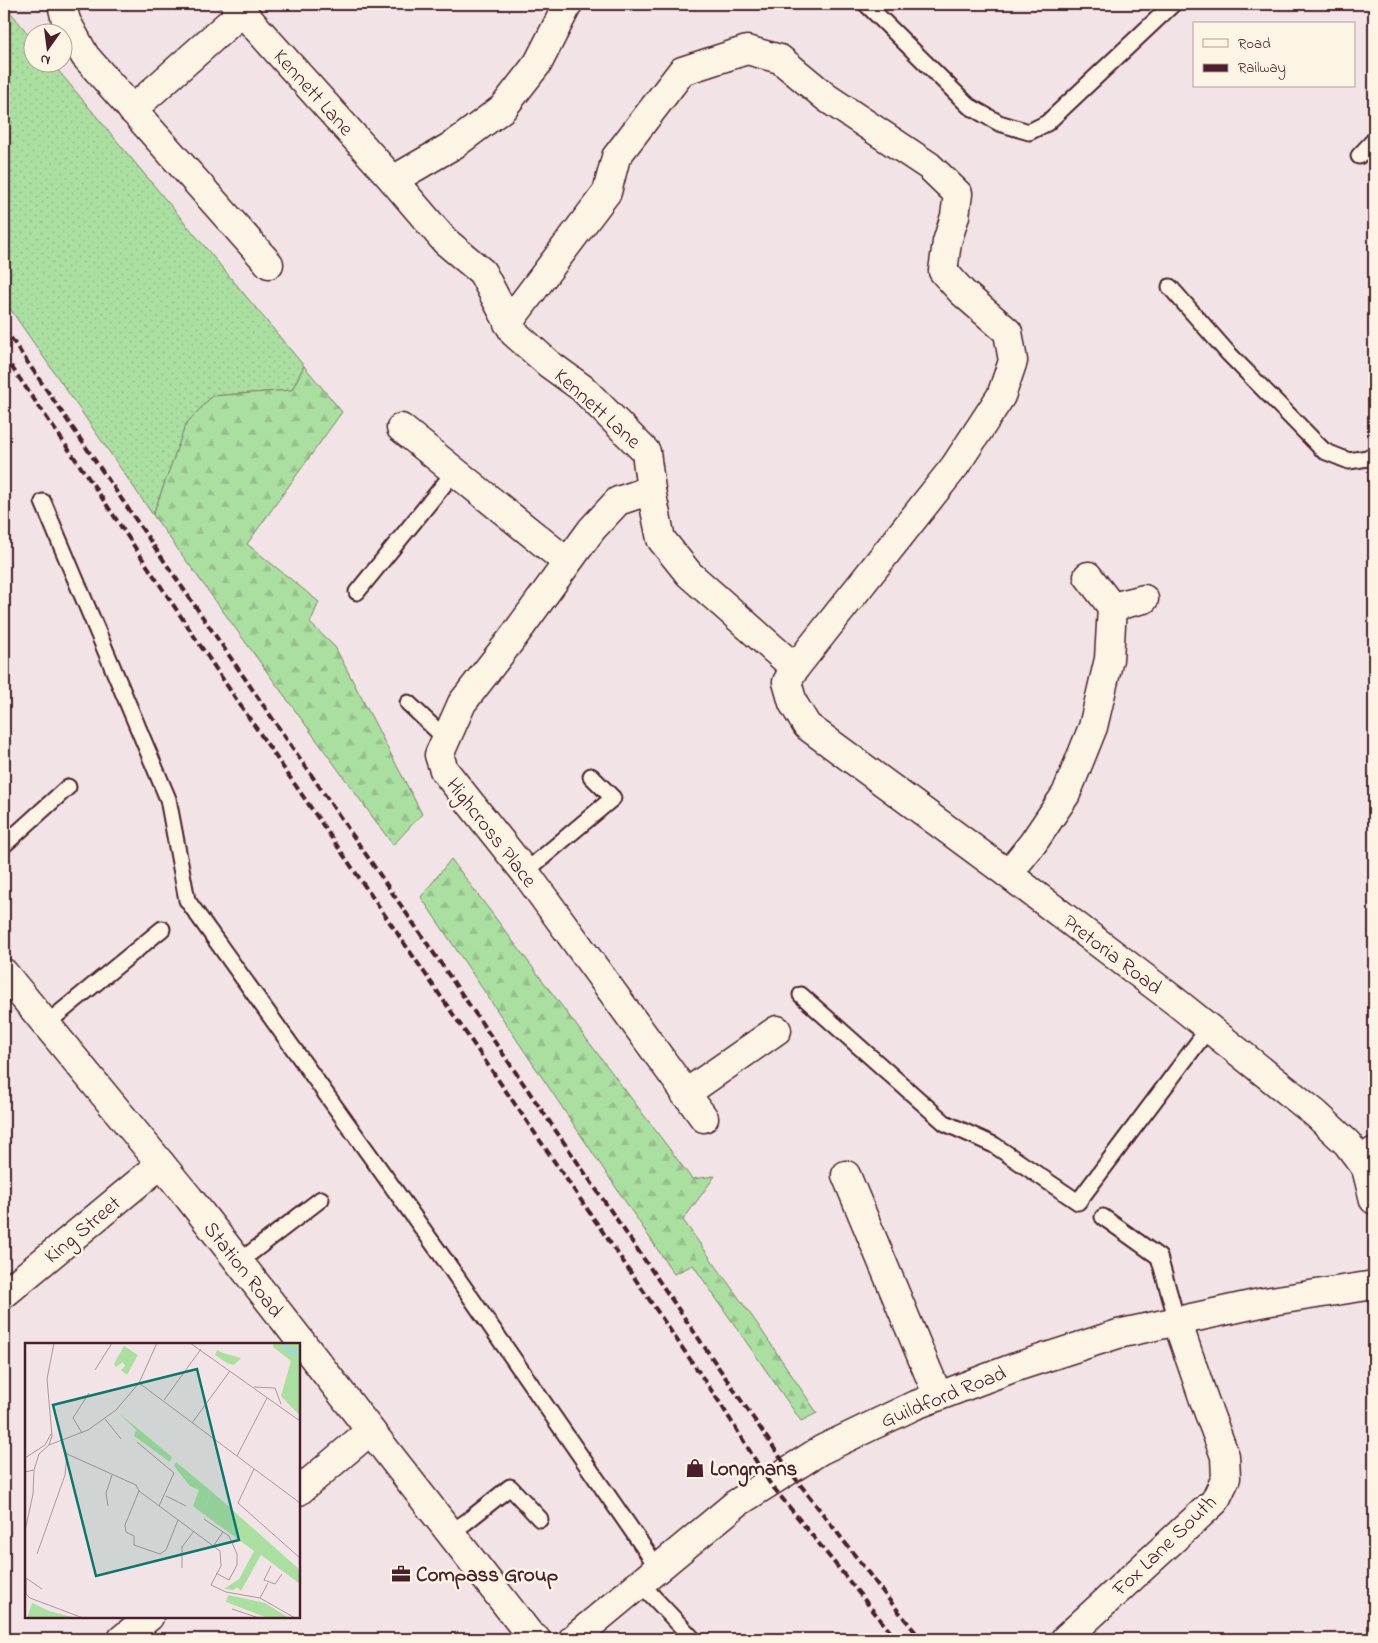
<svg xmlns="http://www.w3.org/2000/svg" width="1378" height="1643" viewBox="0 0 1378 1643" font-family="'Indie Flower',sans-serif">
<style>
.grass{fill:url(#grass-dots);stroke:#7a7f66}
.forest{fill:url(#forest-firs);stroke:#7a7f66}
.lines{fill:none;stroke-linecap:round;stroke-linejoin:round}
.lane-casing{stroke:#4a1f2b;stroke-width:19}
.street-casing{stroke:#4a1f2b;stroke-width:31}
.lane{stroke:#fcf5e5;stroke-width:15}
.street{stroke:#fcf5e5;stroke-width:28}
.rail{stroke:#4a1f2b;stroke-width:4;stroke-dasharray:8 4;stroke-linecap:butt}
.labels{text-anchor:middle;stroke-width:5;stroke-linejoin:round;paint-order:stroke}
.street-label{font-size:21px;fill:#4a1f2b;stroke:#fcf5e5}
.poi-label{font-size:21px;font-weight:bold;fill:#4a1f2b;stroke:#fcf5e5;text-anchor:start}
.inset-river{fill:none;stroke:#99d3f9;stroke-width:2.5}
.inset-road{fill:none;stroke:#af959b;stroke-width:1}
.view{fill:#0f766e;fill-opacity:0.15;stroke:#0f766e;stroke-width:2.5}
.inset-edge{fill:none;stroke:#4a1f2b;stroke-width:2.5}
</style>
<defs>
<pattern id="grass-dots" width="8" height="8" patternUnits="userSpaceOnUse" patternTransform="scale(1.25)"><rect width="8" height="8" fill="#abdfa1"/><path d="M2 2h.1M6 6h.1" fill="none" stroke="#95bf8b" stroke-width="1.8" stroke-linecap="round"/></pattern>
<pattern id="forest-firs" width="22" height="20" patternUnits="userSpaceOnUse" patternTransform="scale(1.25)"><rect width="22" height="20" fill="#abdfa1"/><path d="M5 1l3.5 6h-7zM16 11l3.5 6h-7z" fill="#95bf8b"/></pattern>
</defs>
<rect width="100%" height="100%" fill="#f2e4e6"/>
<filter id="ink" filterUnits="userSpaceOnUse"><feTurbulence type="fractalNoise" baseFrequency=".02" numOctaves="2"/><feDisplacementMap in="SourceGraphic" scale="10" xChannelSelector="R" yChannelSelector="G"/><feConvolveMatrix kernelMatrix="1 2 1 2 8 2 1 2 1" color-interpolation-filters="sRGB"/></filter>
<g filter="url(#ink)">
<path class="grass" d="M 4,4 L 32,39 L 32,62 L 52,63 L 304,366 L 292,390 L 212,396 L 186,424 L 153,515 L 4,300 Z"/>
<g class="forest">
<path d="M 304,366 L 342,412 L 247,544 L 319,602 L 310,623 L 335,647 L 422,814 L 393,845 L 153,515 L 186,424 L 212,396 L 292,390 Z"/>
<path d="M 451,859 L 692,1179 L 715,1176 L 683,1220 L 756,1322 L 817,1413 L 801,1421 L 693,1265 L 674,1274 L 421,897 Z"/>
</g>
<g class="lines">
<g class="lane-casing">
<g id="lane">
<path d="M 866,4 L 969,106 L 999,123 L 1029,132 L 1047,123 L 1173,4"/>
<path d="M 1359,156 L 1374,140"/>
<path d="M 1170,287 L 1228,353 L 1324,451 L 1349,461 L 1374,457"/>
<path d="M 43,502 L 168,799 L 187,900 L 447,1263 L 658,1568"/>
<path d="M 357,592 L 455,471"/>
<path d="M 408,703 L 446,739"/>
<path d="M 4,845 L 68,787"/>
<path d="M 525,872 L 613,798 L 591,776"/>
<path d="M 801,995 L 945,1123 L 994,1145 L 1078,1202 L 1208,1029"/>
<path d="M 46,1024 L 162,929"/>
<path d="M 1103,1217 L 1159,1257 L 1177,1321"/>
<path d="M 239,1262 L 321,1199"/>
<path d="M 450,1533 L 466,1522 L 510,1487 L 540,1519"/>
<path d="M 641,1584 L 693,1639"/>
</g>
</g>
<g class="street-casing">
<g id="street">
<path d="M 62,4 L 66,21 L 85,56 L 269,264"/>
<path d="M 235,4 L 393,180 L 445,241 L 482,272 L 514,333 L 549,364 L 582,388 L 646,452 L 651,490 L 661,539 L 689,574 L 795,668"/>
<path d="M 132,110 L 242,12"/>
<path d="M 393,180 L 455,144 L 503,108 L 538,63 L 568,4"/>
<path d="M 508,323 L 607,192 L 616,157 L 682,71 L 747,50 L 780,59 L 827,98 L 929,166 L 958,194 L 955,216 L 947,242 L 943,271 L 962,292 L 1008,332 L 1013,361 L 1001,396 L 955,466 L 795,668 L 787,682 L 793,703 L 807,726 L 1008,874 L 1175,1001 L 1316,1114 L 1347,1143 L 1366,1168"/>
<path d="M 401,428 L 567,562"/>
<path d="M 651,490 L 618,501 L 592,529 L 514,636 L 462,703 L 439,755 L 444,770 L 525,872 L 704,1118"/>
<path d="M 1088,576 L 1112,607 L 1144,599"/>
<path d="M 1008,874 L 1033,843 L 1066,794 L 1093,727 L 1109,659 L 1112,607"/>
<path d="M 4,973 L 189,1198 L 530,1635 L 536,1639"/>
<path d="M 685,1094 L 777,1030"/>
<path d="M 1373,1152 L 1366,1168 L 1374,1200"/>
<path d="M 846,1175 L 938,1396"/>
<path d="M 4,1294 L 161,1164"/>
<path d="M 299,1491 L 370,1431"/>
<path d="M 122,1639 L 149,1617"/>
<path d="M 573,1639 L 737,1503 L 821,1450 L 913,1406 L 1013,1368 L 1118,1334 L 1265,1302 L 1374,1285"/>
<path d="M 1065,1639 L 1215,1501 L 1226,1478 L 1225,1456 L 1204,1400 L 1177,1321"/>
</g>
</g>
<use href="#lane" class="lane"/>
<use href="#street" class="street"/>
<g class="rail">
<path d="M 4,328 L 789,1470 L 890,1601 L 921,1639"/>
<path d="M 4,356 L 94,486 L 234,696 L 627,1267 L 720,1403 L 769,1482 L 896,1639"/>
</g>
</g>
</g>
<defs>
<g id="shop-bare" transform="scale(1.5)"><path d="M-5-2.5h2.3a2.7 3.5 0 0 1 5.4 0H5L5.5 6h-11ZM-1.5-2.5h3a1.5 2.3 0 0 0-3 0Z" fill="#4a1f2b" stroke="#fcf5e5" stroke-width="2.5" paint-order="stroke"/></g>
<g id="office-bare" transform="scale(1.5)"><path d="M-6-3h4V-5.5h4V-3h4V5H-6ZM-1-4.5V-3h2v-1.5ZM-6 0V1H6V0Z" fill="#4a1f2b" stroke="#fcf5e5" stroke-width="2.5" paint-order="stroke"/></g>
</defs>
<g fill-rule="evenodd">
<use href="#shop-bare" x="695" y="1468"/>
<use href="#office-bare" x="401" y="1574"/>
</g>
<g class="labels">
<g class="street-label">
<text transform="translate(314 92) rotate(48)" y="7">Kennett Lane</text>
<text transform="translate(598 408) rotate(42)" y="7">Kennett Lane</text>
<text transform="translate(492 832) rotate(52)" y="7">Highcross Place</text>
<text transform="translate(1113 954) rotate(37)" y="7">Pretoria Road</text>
<text transform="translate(82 1229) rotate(-40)" y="7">King Street</text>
<text transform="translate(244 1269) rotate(52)" y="7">Station Road</text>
<text transform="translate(943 1396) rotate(-22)" y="7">Guildford Road</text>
<text transform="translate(1164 1545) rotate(-44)" y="7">Fox Lane South</text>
</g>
<g class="poi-label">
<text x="710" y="1475">Longmans</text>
<text x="416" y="1581">Compass Group</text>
</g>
</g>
<g transform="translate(25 1343)">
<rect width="275" height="275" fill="#f2e4e6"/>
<path d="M 185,147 L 275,227 L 275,241 L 236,212 L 216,248 L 212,244 L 209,247 L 199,246 L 214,236 L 229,208 L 173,167 L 182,161 ZM 7,260 L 24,268 L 51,275 L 2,275 Z" fill="#abdfa1"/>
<path d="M 192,7 L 198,10 L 216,15 L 209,22 L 202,20 L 190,12 ZM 94,70 L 147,114 L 145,119 L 109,93 L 111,87 ZM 151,119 L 185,147 L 182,161 L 173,167 L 168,163 L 174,147 L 165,143 L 149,123 ZM 203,252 L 240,260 L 264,275 L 243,275 L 201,259 Z" fill="#abdfa1"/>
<path d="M 249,0 L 275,0 L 275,73 L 256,53 L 266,18 L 248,4 Z" fill="#abdfa1"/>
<path d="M 99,3 L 113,12 L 102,32 L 96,27 L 100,23 L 98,19 L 91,24 L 89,21 Z" fill="#abdfa1"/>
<path class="inset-river" d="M 258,0 L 265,8 L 275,10"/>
<path class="inset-road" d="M 165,0 L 275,78M 70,27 L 87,0M 114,40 L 275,160M 229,44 L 250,45 L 256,61M 139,57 L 176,6M 80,76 L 96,96M 167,80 L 205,28M 57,90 L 48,75 L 64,50M 112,99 L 149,130 L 134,163M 24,102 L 63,87 L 91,67 L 114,40 L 132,0M 42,111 L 111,142 L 114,148M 212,113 L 242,55M 0,115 L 20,102 L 26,91M 229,126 L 213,160 L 275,215M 0,129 L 9,127 L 14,111 L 24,102 L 27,93 L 22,36 L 29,0M 114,148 L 195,208 L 196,223 L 186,242 L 201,249 L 235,255 L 270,275M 114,148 L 100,182 L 101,189 L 109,193 L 109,202 L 135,211 L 141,207 L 153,177M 141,153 L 161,163M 83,163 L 81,150 L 87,132M 179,176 L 204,193 L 212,211 L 212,222 L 204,237 L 191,230M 0,188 L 8,151 L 9,127M 189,202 L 198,189M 12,211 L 40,132 L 42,111 L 36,99M 246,223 L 239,237 L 250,241 L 257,231M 157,225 L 157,204 L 169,188M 1,235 L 17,246M 1,236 L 1,251 L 5,255 L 58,275M 235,255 L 243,240M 207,266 L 234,275"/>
<path class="view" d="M 172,26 L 214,197 L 71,233 L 28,62 Z"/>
<rect width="275" height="275" class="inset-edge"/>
</g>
<rect width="1378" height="1643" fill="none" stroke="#fcf5e5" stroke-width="20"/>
<rect x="10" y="10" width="1358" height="1623" fill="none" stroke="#4a1f2b" stroke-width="2" filter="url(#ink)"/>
<rect x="1193" y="22" width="162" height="65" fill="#fcf5e5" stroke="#b59f9b"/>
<rect x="1203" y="39" width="25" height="8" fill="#fcf5e5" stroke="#b59f9b"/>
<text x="1238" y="48" font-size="15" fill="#4a1f2b">Road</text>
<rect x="1203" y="64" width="25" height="8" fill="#4a1f2b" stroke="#b59f9b"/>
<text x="1238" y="72" font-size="15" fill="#4a1f2b">Railway</text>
<g transform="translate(48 48) rotate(194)"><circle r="24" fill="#fcf5e5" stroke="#b59f9b"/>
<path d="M0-4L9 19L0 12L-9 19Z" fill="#4a1f2b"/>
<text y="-8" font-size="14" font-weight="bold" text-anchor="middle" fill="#4a1f2b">N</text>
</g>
</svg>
